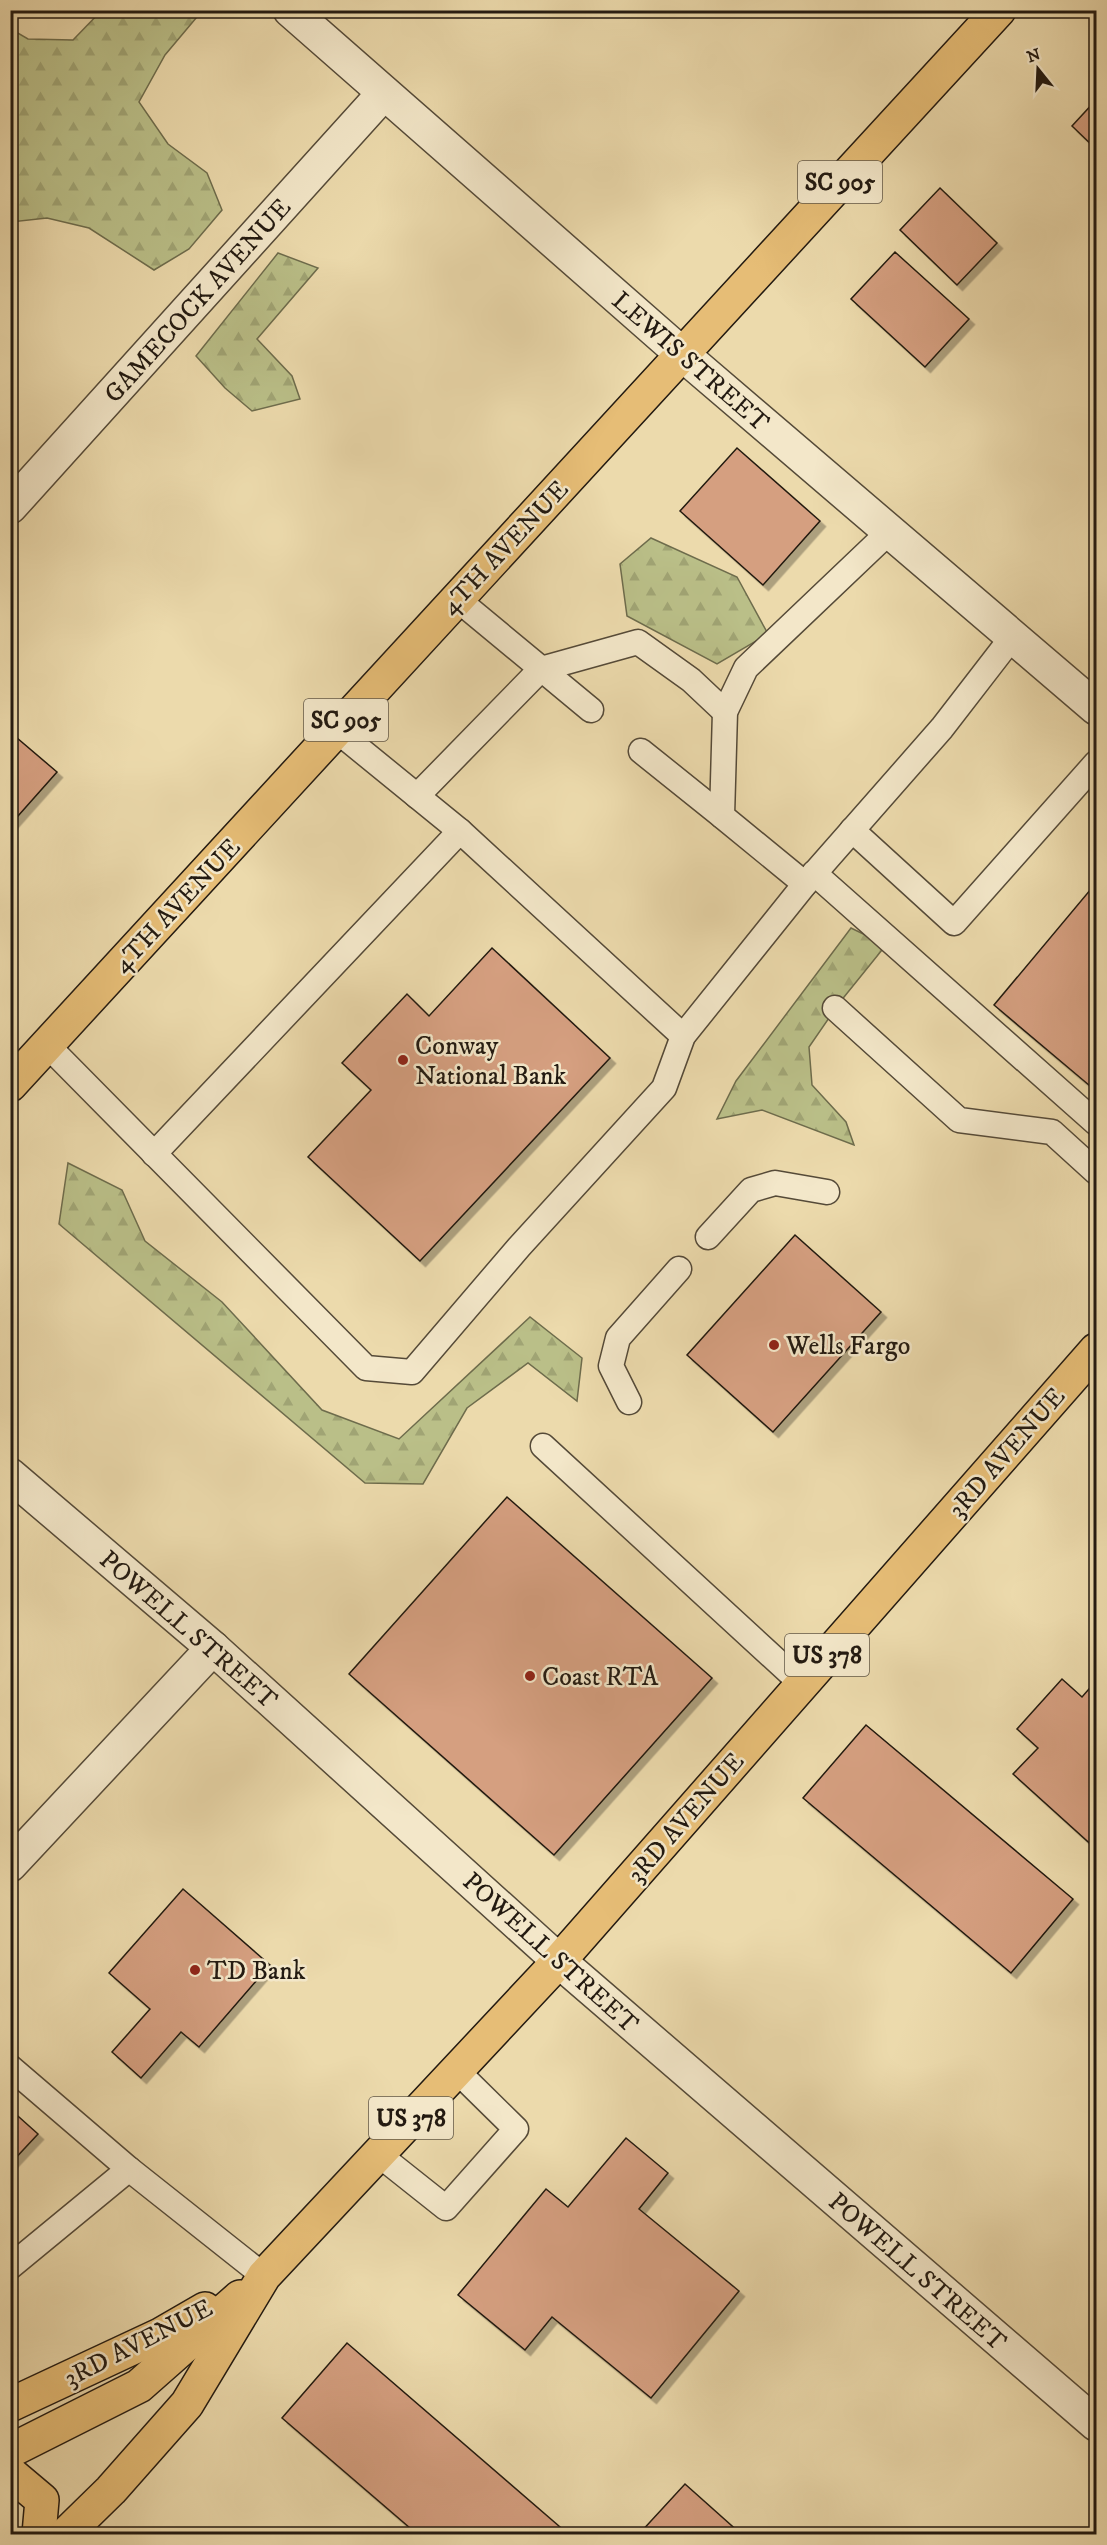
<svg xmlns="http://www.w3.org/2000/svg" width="1107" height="2545" viewBox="0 0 1107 2545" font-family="'IM FELL DW Pica',serif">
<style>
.forest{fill:url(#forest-firs);stroke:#6e6c4c;stroke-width:1.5}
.building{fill:#d59f80;stroke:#231a11;stroke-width:1.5;filter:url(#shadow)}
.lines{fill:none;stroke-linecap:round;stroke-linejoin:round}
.service-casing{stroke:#554a38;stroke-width:27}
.minor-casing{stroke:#554a38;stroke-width:36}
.primary-casing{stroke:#231a11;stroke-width:36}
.service{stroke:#f3e7c9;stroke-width:24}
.minor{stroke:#f3e7c9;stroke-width:33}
.primary{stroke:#e6bd76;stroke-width:33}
.poi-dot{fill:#8f2418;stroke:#f3e7c9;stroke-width:2}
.labels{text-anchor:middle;stroke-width:5;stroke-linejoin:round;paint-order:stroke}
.shield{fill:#f3e7c9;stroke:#615848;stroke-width:1.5}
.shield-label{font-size:24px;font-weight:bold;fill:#231a11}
.street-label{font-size:26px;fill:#231a11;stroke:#f3e7c9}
.poi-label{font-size:26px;fill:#231a11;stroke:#f3e7c9;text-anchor:start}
</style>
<defs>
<pattern id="forest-firs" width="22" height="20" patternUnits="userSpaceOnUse" patternTransform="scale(1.5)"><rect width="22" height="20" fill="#babf88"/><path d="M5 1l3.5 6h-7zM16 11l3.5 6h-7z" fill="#a0a474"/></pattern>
<filter id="shadow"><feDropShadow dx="5.5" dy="5.5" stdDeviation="0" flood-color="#0004"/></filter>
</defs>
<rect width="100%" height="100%" fill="#ecdaac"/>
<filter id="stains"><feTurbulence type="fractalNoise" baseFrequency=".00333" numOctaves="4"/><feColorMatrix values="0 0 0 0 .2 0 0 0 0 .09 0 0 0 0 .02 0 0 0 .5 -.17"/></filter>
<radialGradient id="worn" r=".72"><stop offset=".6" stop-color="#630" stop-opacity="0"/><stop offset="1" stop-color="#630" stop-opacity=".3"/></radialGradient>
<g class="forest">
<path d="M 102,10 L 202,11 L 165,55 L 139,102 L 168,144 L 207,173 L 222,210 L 189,249 L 154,270 L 89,228 L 47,218 L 11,222 L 11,29 L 28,39 L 73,40 Z"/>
<path d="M 278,253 L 318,268 L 257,339 L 292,376 L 300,399 L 252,411 L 225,388 L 196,356 Z"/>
<path d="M 651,538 L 737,577 L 768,634 L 717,664 L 627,616 L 620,564 Z"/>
<path d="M 851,928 L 886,945 L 840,1002 L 809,1047 L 812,1085 L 846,1122 L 854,1145 L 762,1110 L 717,1119 L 736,1081 Z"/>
<path d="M 68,1163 L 122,1190 L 145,1241 L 222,1302 L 322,1410 L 399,1439 L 530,1317 L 582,1358 L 577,1401 L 528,1363 L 467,1408 L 423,1484 L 365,1483 L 59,1224 Z"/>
</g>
<g class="building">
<path d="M 1096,100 L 1096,149 L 1072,126 Z"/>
<path d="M 940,188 L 997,243 L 957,285 L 900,230 Z"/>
<path d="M 895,252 L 969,319 L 925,367 L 851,299 Z"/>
<path d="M 737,448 L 820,521 L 763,585 L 680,511 Z"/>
<path d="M 10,732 L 57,772 L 10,825 Z"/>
<path d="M 1096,883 L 1096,1091 L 994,1005 Z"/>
<path d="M 492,948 L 610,1058 L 420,1261 L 308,1157 L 371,1090 L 342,1063 L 407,994 L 429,1016 Z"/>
<path d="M 795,1235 L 881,1312 L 773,1432 L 687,1355 Z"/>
<path d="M 507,1497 L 712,1678 L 554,1855 L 349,1674 Z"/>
<path d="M 1062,1679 L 1082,1697 L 1096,1681 L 1096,1849 L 1013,1774 L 1038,1748 L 1017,1729 Z"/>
<path d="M 866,1725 L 1073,1899 L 1011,1973 L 803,1798 Z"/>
<path d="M 183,1889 L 270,1965 L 199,2047 L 181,2032 L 141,2078 L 112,2052 L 150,2009 L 109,1973 Z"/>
<path d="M 10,2109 L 38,2134 L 10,2164 Z"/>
<path d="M 626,2138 L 668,2173 L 639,2209 L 739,2291 L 651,2398 L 552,2317 L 525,2350 L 458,2295 L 546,2189 L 568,2207 Z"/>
<path d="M 347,2343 L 567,2533 L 566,2534 L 417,2534 L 282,2418 Z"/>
<path d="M 685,2484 L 741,2534 L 639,2534 Z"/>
</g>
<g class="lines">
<g class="service-casing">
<g id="service">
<path d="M 457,599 L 591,710"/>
<path d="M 336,730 L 460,831"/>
<path d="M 641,751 L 722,816"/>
<path d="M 417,796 L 541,669 L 638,642 L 691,680 L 725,712"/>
<path d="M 852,830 L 954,923 L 1096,763"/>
<path d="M 814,873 L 1096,1123"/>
<path d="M 805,884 L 722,816 L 725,712 L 746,668 L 890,531"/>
<path d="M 835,1008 L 959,1120 L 1052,1132 L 1096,1172"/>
<path d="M 47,1045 L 366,1368 L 412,1372 L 519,1247 L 664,1088 L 683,1036 L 805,884 L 942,728 L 1013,636"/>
<path d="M 154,1154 L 460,831 L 683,1036"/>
<path d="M 708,1237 L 751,1190 L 775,1183 L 827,1192"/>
<path d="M 629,1402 L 611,1366 L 618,1338 L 679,1269"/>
<path d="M 543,1446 L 802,1684"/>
<path d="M 10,2067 L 129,2169"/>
<path d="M 378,2154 L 446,2208 L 516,2129 L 456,2070"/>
<path d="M 10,2267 L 129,2169 L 264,2276"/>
</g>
</g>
<g class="minor-casing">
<g id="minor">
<path d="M 290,10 L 682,354 L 1096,708"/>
<path d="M 10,507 L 384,93"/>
<path d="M 10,1475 L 213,1648 L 559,1961 L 1096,2424"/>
<path d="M 10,1865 L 213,1648"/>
</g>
</g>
<g class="primary-casing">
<g id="primary">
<path d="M 10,1085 L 999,10"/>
<path d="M 10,2405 L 160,2335 L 205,2309"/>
<path d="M 10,2451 L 139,2386 L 240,2297"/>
<path d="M 10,2473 L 42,2500 L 39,2534"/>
<path d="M 66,2534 L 111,2490 L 187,2404 L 264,2276 L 559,1961 L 1096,1350"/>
</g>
</g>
<use href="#service" class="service"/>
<use href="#minor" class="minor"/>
<use href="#primary" class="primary"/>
</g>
<g class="poi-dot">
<circle cx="403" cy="1060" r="6"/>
<circle cx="774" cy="1345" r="6"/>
<circle cx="530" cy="1676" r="6"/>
<circle cx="195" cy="1970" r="6"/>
</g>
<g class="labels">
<g class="shield">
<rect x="798" y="161" width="84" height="42" rx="4.5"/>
<rect x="304" y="699" width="84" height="42" rx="4.5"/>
<rect x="785" y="1634" width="84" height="42" rx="4.5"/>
<rect x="369" y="2097" width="84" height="42" rx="4.5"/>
</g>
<g class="shield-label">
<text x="840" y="190">SC 905</text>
<text x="346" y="728">SC 905</text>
<text x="827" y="1663">US 378</text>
<text x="411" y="2126">US 378</text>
</g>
<g class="street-label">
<text transform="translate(197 300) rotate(-48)" y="9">GAMECOCK AVENUE</text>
<text transform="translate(691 361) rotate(41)" y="9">LEWIS STREET</text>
<text transform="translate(504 547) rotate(-47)" y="9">4TH AVENUE</text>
<text transform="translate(176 905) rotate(-47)" y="9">4TH AVENUE</text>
<text transform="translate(1006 1452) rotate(-49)" y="9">3RD AVENUE</text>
<text transform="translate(189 1629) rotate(41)" y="9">POWELL STREET</text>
<text transform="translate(685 1817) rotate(-49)" y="9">3RD AVENUE</text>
<text transform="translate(551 1952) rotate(42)" y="9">POWELL STREET</text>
<text transform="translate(918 2271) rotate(41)" y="9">POWELL STREET</text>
<text transform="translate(138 2342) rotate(-27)" y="9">3RD AVENUE</text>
</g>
<g class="poi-label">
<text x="415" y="1054">Conway<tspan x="415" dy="30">National Bank</tspan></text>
<text x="786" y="1354">Wells Fargo</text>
<text x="542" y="1685">Coast RTA</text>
<text x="207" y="1979">TD Bank</text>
</g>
</g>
<rect width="1107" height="2545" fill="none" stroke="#ecdaac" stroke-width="36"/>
<rect x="12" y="12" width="1083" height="2521" fill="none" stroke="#231a11" stroke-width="3"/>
<rect x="18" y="18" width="1071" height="2509" fill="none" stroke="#231a11" stroke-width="1.5"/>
<g transform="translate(1038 69) rotate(342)" stroke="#f3e7c9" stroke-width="4.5" paint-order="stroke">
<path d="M0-4.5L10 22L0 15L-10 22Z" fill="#231a11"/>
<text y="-9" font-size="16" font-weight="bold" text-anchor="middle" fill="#231a11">N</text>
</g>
<rect width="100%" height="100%" filter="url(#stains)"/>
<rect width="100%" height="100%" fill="url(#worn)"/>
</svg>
